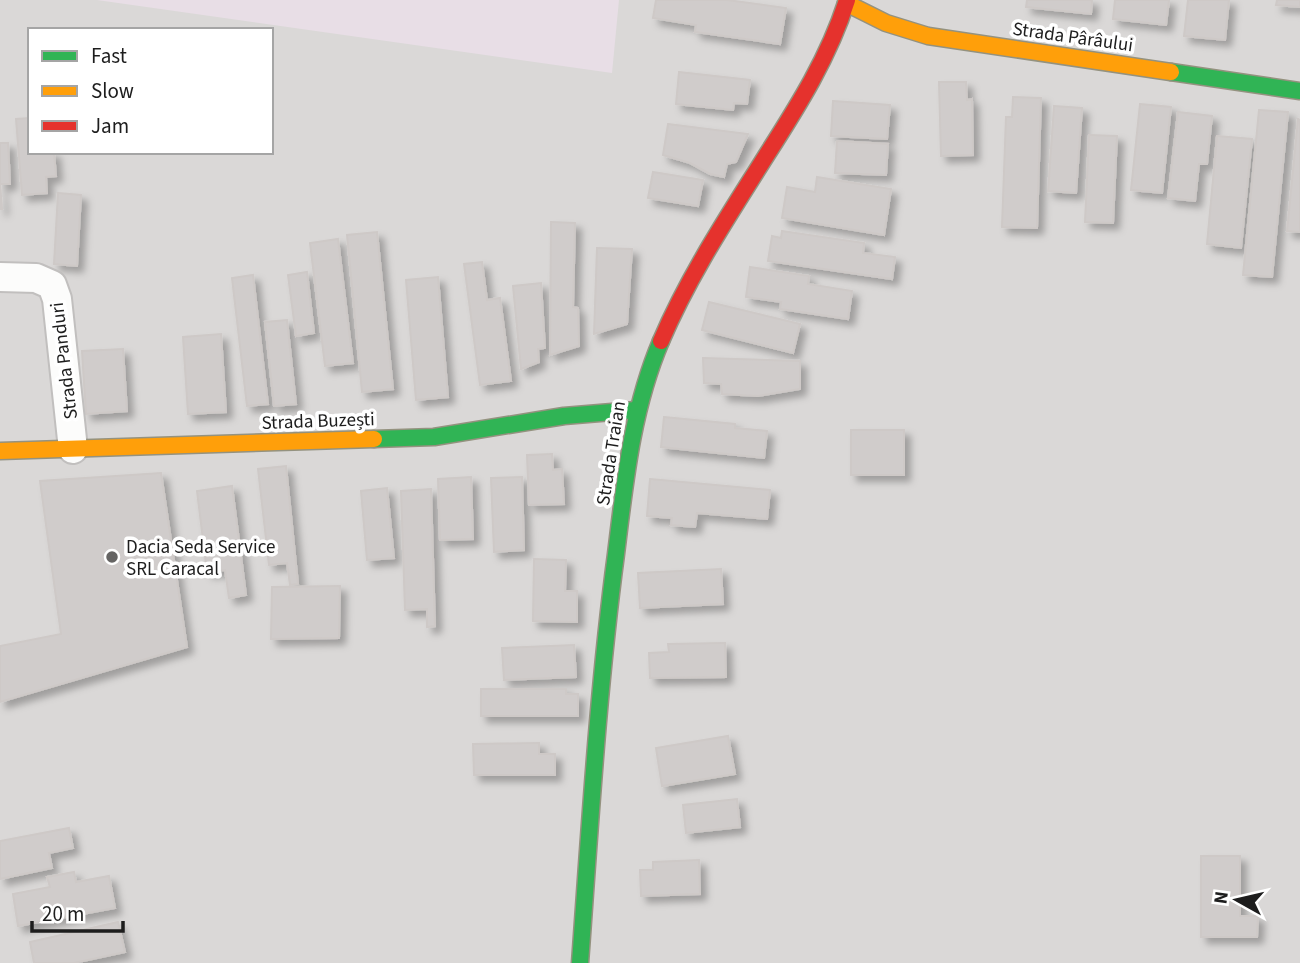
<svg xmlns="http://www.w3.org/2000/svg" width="1300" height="963" viewBox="0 0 1300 963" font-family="'Source Sans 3',sans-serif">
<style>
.residential{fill:#dad8d7;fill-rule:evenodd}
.industrial{fill:#e8dee6}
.building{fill:#d0cccb;stroke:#cec9c7;stroke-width:2;filter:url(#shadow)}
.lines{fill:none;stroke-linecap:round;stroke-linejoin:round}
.street-casing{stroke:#c1bfbe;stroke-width:32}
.fast-casing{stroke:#94927f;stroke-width:19}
.slow-casing{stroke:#94927f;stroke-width:19}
.jam-casing{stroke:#94927f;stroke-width:19}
.street{stroke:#fcfcfb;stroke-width:28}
.fast{stroke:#30b455;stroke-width:16}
.slow{stroke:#ff9f0a;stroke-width:16}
.jam{stroke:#e5322d;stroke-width:16}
.poi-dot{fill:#656463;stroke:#fff;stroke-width:2.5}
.labels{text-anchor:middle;stroke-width:7;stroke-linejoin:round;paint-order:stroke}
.street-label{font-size:19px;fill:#1d1d1d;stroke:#fff}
.poi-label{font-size:19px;fill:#1d1d1d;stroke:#fff;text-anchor:start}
</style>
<defs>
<filter id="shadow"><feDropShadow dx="6" dy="6" stdDeviation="3.5" flood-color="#0004"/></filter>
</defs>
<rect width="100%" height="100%" fill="#ebe8e6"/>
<path class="residential" d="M 0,0 L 1300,0 L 1300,963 L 0,963 ZM 30,30 L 271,30 L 271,152 L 30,152 Z"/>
<path class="industrial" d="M 97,0 L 619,0 L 612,73 Z"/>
<g class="building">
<path d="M 656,0 L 727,0 L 786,8 L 780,44 L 695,32 L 696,25 L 653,18 Z"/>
<path d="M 1027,0 L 1092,0 L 1091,14 L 1026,7 Z"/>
<path d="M 1115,0 L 1169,0 L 1166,25 L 1113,19 Z"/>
<path d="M 1188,0 L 1229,0 L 1225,40 L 1184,36 Z"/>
<path d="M 1277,0 L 1300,0 L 1300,7 L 1276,5 Z"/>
<path d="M 679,72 L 750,80 L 747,104 L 734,103 L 733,110 L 676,104 Z"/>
<path d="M 939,82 L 966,82 L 967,100 L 972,99 L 973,155 L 941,156 Z"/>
<path d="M 1013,97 L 1041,98 L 1037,228 L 1002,227 L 1006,117 L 1012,117 Z"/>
<path d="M 833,101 L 890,105 L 887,139 L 831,136 Z"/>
<path d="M 1140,104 L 1171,107 L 1162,193 L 1131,190 Z"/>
<path d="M 1054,106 L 1082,108 L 1076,193 L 1048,191 Z"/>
<path d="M 1259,110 L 1288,112 L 1272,277 L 1243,275 Z"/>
<path d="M 1178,112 L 1212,116 L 1207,164 L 1199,164 L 1195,201 L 1168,198 Z"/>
<path d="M 30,118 L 30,152 L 54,152 L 56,176 L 46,177 L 47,193 L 22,195 L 16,119 Z"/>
<path d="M 1298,119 L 1300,120 L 1300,232 L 1287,231 Z"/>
<path d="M 668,124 L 748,134 L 736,162 L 727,164 L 724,177 L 710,174 L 690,163 L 663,155 Z"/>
<path d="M 1089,135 L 1117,136 L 1113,223 L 1085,222 Z"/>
<path d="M 1217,136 L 1252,139 L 1241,248 L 1207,244 Z"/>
<path d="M 837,141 L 888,144 L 886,175 L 835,173 Z"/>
<path d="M 0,143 L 8,143 L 10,184 L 0,184 L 2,209 L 0,209 Z"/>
<path d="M 653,172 L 703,180 L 698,206 L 648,198 Z"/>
<path d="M 817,177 L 891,189 L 884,235 L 782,218 L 787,187 L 815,192 Z"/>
<path d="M 58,193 L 81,195 L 77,266 L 54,264 Z"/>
<path d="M 551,222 L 575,223 L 573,307 L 578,308 L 579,346 L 550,355 Z"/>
<path d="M 782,231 L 864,243 L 863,253 L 895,257 L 892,279 L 768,261 L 772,236 L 781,238 Z"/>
<path d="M 377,232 L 393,389 L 362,392 L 347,235 Z"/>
<path d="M 338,239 L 353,363 L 325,366 L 310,243 Z"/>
<path d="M 597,248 L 632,249 L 627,324 L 594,334 Z"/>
<path d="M 482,262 L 487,300 L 500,298 L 511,381 L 480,385 L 464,264 Z"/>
<path d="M 750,267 L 809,276 L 808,284 L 852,291 L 848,319 L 780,309 L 781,302 L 746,297 Z"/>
<path d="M 307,272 L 314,333 L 296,336 L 288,275 Z"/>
<path d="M 253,275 L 268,404 L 247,406 L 232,278 Z"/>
<path d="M 438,277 L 448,397 L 416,400 L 406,280 Z"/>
<path d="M 541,283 L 545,348 L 538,349 L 539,362 L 521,369 L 513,286 Z"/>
<path d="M 709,302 L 800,324 L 793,353 L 702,330 Z"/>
<path d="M 287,320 L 296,404 L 274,406 L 265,322 Z"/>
<path d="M 221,334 L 226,412 L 188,414 L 183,337 Z"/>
<path d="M 123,349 L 127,411 L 86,414 L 82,351 Z"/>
<path d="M 703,358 L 800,361 L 800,389 L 758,396 L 722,394 L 721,384 L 704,383 Z"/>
<path d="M 664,417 L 735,424 L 735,428 L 767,431 L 764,458 L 661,447 Z"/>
<rect x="851" y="430" width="53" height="45"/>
<path d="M 552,454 L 553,470 L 562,469 L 564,504 L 529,505 L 527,455 Z"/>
<path d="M 286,466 L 298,584 L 290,585 L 287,563 L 269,565 L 258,469 Z"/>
<path d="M 161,473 L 187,647 L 0,702 L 0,646 L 61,634 L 40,481 Z"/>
<path d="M 471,477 L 473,539 L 440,540 L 438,479 Z"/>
<path d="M 522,477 L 524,550 L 494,552 L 491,478 Z"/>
<path d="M 650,479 L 770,490 L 767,519 L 697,513 L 695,527 L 671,525 L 672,518 L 647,516 Z"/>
<path d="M 232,486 L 246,595 L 229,598 L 225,570 L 207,572 L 197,491 Z"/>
<path d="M 387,488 L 394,558 L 367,560 L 361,491 Z"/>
<path d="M 431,489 L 435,626 L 427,627 L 427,609 L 405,610 L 401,491 Z"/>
<path d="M 534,559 L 566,560 L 565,591 L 577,591 L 577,622 L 533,621 Z"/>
<path d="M 721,569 L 723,604 L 640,608 L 638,573 Z"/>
<path d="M 340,586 L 339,638 L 271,639 L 272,587 Z"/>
<path d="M 725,643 L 726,677 L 650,678 L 649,653 L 669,652 L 668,644 Z"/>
<path d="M 574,645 L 576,677 L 504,680 L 502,648 Z"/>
<path d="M 481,689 L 566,689 L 566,694 L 578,694 L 578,716 L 481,716 Z"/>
<path d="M 728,736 L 735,774 L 662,786 L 656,748 Z"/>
<path d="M 539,743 L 539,754 L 555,754 L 555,775 L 474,775 L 473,744 Z"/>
<path d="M 737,799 L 740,827 L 686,833 L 683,805 Z"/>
<path d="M 69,828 L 73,848 L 49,853 L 52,868 L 0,879 L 0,841 Z"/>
<path d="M 1201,856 L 1240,856 L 1240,916 L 1258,916 L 1257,937 L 1201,937 Z"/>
<path d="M 699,860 L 700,894 L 641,896 L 640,870 L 653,870 L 653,862 Z"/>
<path d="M 74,872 L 76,882 L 109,876 L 115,908 L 18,926 L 13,894 L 50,887 L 47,877 Z"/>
<path d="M 118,922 L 125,952 L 74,963 L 34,963 L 30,942 Z"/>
</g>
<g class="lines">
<g class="street-casing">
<path id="street" d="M 0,277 L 36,278 L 52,285 L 57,299 L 73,449"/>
</g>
<g class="fast-casing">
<g id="fast">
<path d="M 1171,72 L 1300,91"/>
<path d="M 374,439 L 434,437 L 564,416 L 636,410"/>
<path d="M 580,963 C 590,826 598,689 616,554 C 625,481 632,409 661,341"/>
</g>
</g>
<g class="slow-casing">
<g id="slow">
<path d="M 846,3 L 886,23 L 928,36 L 1171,72"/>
<path d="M 0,451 L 374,439"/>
</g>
</g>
<g class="jam-casing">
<path id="jam" d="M 661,341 C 689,275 729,215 766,156 C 798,106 829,57 847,0"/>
</g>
<use href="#street" class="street"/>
<use href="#fast" class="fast"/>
<use href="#slow" class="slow"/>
<use href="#jam" class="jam"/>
</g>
<circle class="poi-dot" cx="112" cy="557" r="7"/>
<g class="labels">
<g class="street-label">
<text transform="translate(1073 36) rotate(8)" y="7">Strada Pârâului</text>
<text transform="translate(63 361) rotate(-97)" y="7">Strada Panduri</text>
<text transform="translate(318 420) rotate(-2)" y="7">Strada Buzești</text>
<text transform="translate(610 453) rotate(-81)" y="7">Strada Traian</text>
</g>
<g class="poi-label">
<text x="126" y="553">Dacia Seda Service<tspan x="126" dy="22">SRL Caracal</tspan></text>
</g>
</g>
<rect x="28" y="28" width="245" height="126" fill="#ffffff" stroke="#a5a5a5" stroke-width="2"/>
<rect x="42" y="51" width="35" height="10" fill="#30b455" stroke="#a5a5a5" stroke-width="2"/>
<text x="91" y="63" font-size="21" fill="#1d1d1d">Fast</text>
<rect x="42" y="86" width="35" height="10" fill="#ff9f0a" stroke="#a5a5a5" stroke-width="2"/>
<text x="91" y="98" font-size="21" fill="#1d1d1d">Slow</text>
<rect x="42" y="121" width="35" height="10" fill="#e5322d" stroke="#a5a5a5" stroke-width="2"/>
<text x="91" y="133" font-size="21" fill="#1d1d1d">Jam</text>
<g transform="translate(1237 900) rotate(278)" stroke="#ffffff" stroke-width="5" paint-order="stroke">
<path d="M0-5L12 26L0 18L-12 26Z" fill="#1d1d1d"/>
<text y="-10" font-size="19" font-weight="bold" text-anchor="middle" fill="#1d1d1d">N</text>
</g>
<path d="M32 921v10h91v-10" fill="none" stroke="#1d1d1d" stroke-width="3.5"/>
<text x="42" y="921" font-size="21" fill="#1d1d1d" stroke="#ffffff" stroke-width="5" paint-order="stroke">20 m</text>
</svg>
